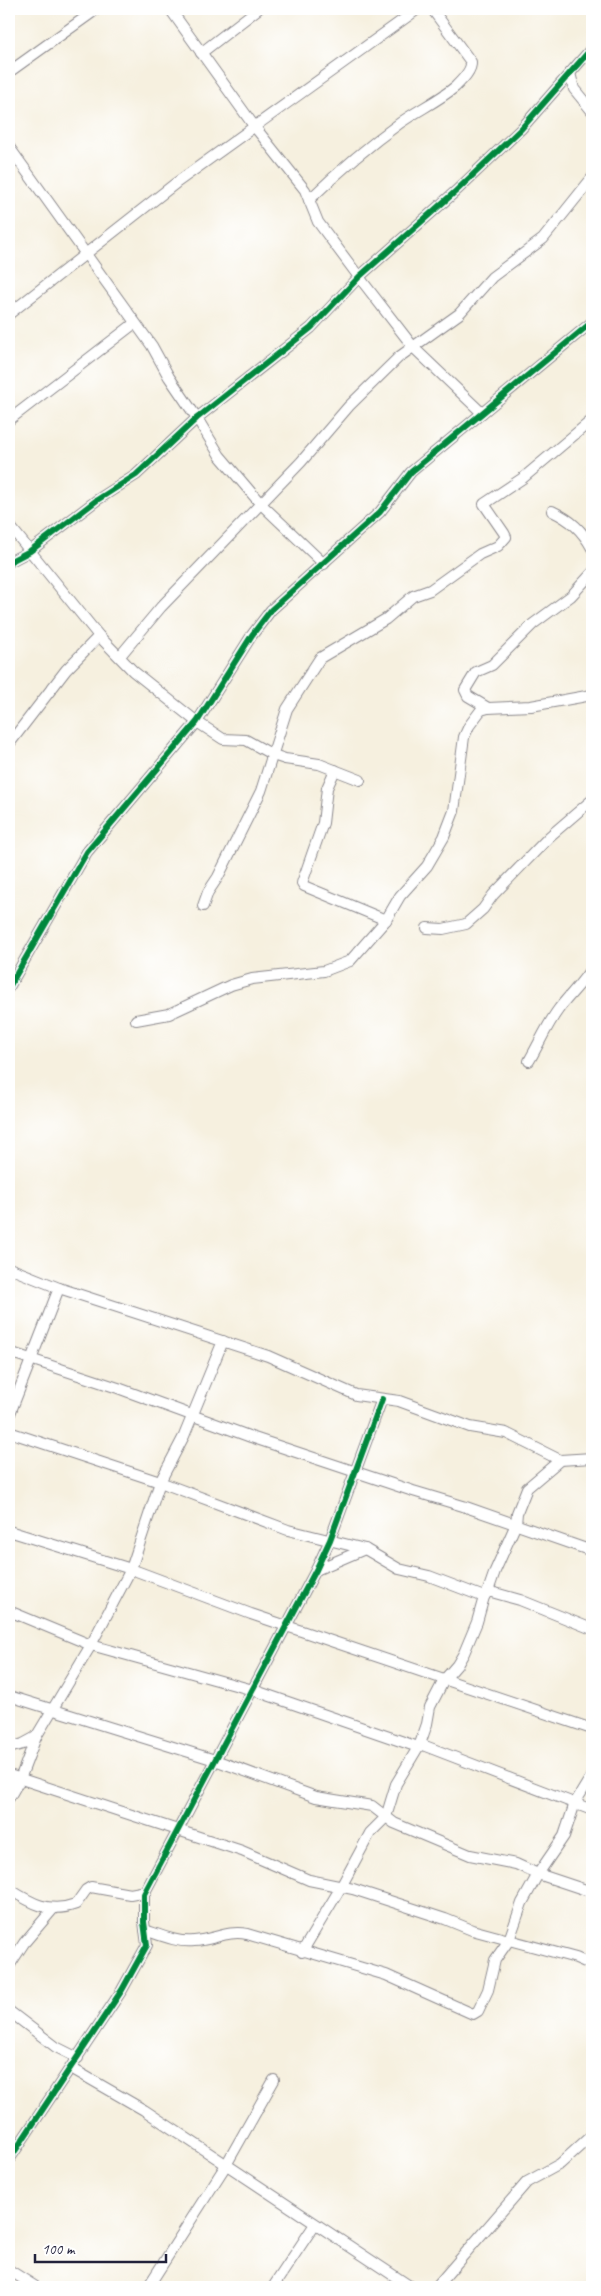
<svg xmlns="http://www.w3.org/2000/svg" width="601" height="2296" viewBox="0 0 601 2296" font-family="Caveat,sans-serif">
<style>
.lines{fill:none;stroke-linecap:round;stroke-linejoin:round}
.minor-casing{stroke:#8c898d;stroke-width:12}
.minor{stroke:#fff;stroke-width:10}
.cycleway-casing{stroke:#fff;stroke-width:9}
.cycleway{stroke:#00873e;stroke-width:6}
</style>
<rect width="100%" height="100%" fill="#fff"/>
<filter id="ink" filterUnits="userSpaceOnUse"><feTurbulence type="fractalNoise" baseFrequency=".02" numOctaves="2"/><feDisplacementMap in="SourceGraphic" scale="10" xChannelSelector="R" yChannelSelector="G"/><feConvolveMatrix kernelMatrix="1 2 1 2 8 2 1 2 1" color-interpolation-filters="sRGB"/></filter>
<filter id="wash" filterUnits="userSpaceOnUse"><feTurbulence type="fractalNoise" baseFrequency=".0096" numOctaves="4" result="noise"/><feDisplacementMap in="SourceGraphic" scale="20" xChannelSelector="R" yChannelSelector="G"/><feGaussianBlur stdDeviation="1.12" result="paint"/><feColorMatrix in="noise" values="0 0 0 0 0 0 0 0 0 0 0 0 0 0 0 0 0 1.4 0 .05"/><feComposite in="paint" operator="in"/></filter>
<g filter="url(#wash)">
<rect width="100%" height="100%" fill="#f6f0df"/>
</g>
<g filter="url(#ink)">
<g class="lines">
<g class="minor-casing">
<g id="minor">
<path d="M 170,9 L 254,126 L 305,190 L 318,222 L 359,277 L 414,348 L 482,413"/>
<path d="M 201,53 L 258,9"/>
<path d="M 9,72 L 97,9"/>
<path d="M 570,73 L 574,89 L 592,111"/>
<path d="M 9,147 L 152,346 L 169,377 L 197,418 L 220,456 L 260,503 L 324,564"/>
<path d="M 309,200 C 338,172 368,146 400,123 C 418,110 438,101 455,87 C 461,81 472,71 471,62 L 432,9"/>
<path d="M 9,314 L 176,183 L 418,9"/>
<path d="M 9,420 L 135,323"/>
<path d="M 552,511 C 571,520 582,530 592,548"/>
<path d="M 9,525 L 99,636 L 133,671 L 197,722 L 223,739 L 246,740 L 273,755 L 285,759 L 319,764 L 360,780"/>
<path d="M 9,562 L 30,551 L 97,500 L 136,475 L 197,418 L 311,328 L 359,277 L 456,191 L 521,129 L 592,48"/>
<path d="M 120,656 L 161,607 L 301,462 L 349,406 L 399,357 L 459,314 L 492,277 L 543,239 L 592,178"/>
<path d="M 488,708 L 468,696 L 465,690 L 476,672 L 492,665 L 533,624 L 571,596 L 592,573"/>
<path d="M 9,744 L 66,670 L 99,636"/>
<path d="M 335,770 L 327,788 L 323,823 L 302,883 L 304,886 L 386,920"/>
<path d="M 203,906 L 208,892 L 218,877 L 261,791 L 287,709 L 320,658 L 386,619 L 413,596 L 430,590 L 480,554 L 498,546 L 506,537 L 504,533 L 484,504 L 523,478 L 592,420"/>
<path d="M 427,928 L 443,929 L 466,924 L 483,909 L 493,895 L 550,836 L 592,800"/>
<path d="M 9,987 L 87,852 L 197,722 L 252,635 L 271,610 L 380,512 L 411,472 L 592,322"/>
<path d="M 136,1020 L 169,1014 L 231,985 L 252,979 L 324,971 L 350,961 L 386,920 L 400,896 L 427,866 L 444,837 L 454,811 L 464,737 L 469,726 L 481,710 L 488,708 L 531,706 L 592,695"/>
<path d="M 529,1061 C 539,1044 547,1025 558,1010 C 569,995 583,983 592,967"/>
<path d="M 9,1268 L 59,1288 L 268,1356 L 356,1395 L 399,1401 L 470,1427 L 506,1433 L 560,1460"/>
<path d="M 9,1352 L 118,1388 L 251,1437 L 413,1491 L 463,1506 L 592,1551"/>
<path d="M 9,1416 L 59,1288"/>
<path d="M 9,1432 L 160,1482 L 288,1530 L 365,1549 L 399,1569 L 429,1576 L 484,1597"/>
<path d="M 9,1531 L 131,1569 L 251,1614 L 592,1729"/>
<path d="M 316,1570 L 365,1549"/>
<path d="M 488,1591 L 520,1600 L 592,1629"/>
<path d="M 9,1611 L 91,1645 L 253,1690 L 418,1747"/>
<path d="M 9,1696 L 215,1760 L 316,1797 L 372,1806 L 394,1823 L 470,1855 L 516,1864 L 538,1874 L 592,1892"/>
<path d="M 420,1744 L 592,1810"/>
<path d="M 9,1748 L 23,1744 L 36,1737 L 91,1645 L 131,1569 L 160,1482 L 184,1436 L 223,1341"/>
<path d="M 9,1775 L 242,1851 L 309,1880 L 353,1889 L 445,1919 L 472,1930 L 576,1958 L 592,1965"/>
<path d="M 9,1798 L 20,1779 L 36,1737"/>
<path d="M 9,1889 C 31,1903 49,1914 76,1904 L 86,1890 L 91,1887 L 130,1894 L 146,1891"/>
<path d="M 145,1930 C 160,1935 178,1943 194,1941 C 214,1940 227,1930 247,1934 L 386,1975 L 473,2014 L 478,2011 L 488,1990 L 495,1960 L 509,1940 L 522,1903 L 538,1874 L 564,1836 L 575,1803 L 592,1775"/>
<path d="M 302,1952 L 341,1887 L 370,1833 L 386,1817 L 396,1784 L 420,1744 L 427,1724 L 430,1707 L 444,1680 L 457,1665 L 464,1653 L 477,1622 L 484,1597 L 488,1591 L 495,1571 L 516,1524 L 517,1513 L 527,1488 L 560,1460 L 592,1458"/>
<path d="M 9,1966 L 24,1943 L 53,1909"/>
<path d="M 9,2011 L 56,2047 L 78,2058"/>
<path d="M 71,2068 L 144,2110 L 411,2287"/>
<path d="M 9,2160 L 122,1990 L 147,1945 L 144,1922 L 144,1894 L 316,1570 L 330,1540 L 382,1399"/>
<path d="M 9,2270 L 36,2287"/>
<path d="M 148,2287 L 226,2165 L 274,2080"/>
<path d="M 273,2287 L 315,2224"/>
<path d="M 436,2287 L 527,2182 L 560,2164 L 592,2135"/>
</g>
</g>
<use href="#minor" class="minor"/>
<g class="cycleway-casing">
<g id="cycleway">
<path d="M 9,562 L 30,551 L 97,500 L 136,475 L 197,418 L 311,328 L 359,277 L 456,191 L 521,129 L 592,48"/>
<path d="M 9,987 L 87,852 L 197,722 L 252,635 L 271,610 L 380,512 L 411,472 L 592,322"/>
<path d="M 9,2160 L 122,1990 L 147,1945 L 144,1922 L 144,1894 L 316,1570 L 330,1540 L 382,1399"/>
</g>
</g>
<use href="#cycleway" class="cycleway"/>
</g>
</g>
<rect width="601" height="2296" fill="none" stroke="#fff" stroke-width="30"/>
<path d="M35 2254v8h131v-8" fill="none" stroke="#22223b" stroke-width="2.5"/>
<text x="42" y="2254" font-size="15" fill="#22223b" stroke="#ffffff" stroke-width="4" paint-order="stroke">100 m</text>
</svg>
